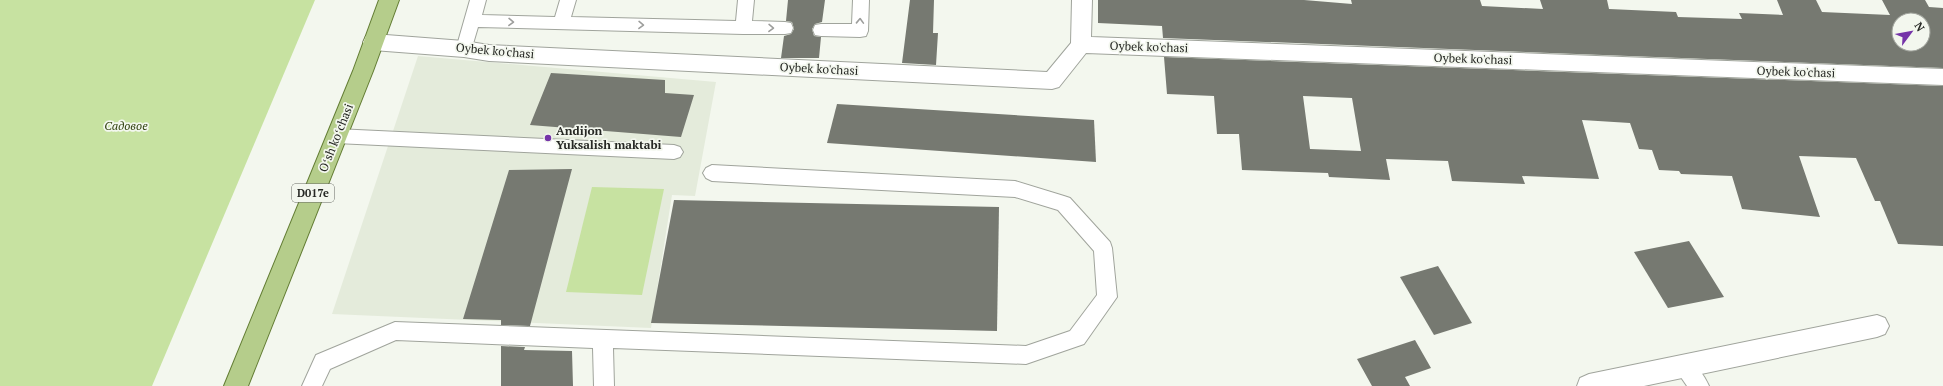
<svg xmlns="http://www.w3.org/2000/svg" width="1943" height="386" viewBox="0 0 1943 386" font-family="'PT Serif',serif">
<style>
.built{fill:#e4ebdb}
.green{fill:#c7e2a1}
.building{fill:#767971;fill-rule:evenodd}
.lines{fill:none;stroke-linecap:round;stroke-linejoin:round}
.service-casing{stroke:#a0a49c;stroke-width:2}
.minor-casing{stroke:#a0a49c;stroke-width:2}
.primary-casing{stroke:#637d34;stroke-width:2}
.service{fill:#fff;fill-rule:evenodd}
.minor{fill:#fff;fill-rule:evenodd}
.primary{fill:#b5cd8b;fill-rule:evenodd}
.oneway{stroke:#9d9e9c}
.poi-dot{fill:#7534a8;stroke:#f3f7ee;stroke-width:1.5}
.labels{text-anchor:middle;stroke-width:3.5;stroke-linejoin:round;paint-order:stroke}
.shield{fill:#f3f7ee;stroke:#646661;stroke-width:1}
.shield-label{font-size:11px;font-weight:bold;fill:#262824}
.street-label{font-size:12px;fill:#262824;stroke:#f3f7ee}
.park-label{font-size:12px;font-style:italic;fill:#30410f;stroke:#f3f7ee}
.poi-label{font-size:12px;font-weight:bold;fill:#262824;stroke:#f3f7ee;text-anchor:start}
</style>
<rect width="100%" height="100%" fill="#f3f7ee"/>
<path class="built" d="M 418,56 L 716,82 L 695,196 L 672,195 L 651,328 L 332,314 Z"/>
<g class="green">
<path d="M 0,0 L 315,0 L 152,386 L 0,386 Z"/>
<path d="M 592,187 L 664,189 L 642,295 L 566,292 Z"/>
</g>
<g class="building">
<path d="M 788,0 L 825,0 L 822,22 L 815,24 L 812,29 L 814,36 L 821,37 L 819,58 L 781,58 L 784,36 L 791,34 L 794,29 L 792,22 L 786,21 Z"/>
<path d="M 910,0 L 934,0 L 933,33 L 938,33 L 936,65 L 902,63 Z"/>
<path d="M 1098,0 L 1304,0 L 1352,4 L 1351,0 L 1480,0 L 1482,6 L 1543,9 L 1540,0 L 1607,0 L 1609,9 L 1676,12 L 1678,17 L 1742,19 L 1739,13 L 1783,15 L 1777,0 L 1816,0 L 1822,12 L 1890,15 L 1882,0 L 1925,0 L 1929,7 L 1943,8 L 1943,68 L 1163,38 L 1162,26 L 1098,23 ZM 1899,20 L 1923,20 L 1923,44 L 1899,44 Z"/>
<path d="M 1164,57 L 1943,86 L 1943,246 L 1898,244 L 1880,201 L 1875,201 L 1856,158 L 1799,156 L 1820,217 L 1742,209 L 1732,176 L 1681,174 L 1679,171 L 1659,170 L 1652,150 L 1639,149 L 1630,123 L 1582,120 L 1599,179 L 1522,176 L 1525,184 L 1452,181 L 1448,161 L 1386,159 L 1390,180 L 1329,177 L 1328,173 L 1242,170 L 1239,134 L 1217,134 L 1214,96 L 1167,94 ZM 1303,96 L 1352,98 L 1361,151 L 1310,149 Z"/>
<path d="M 551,73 L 665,80 L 665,93 L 694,95 L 681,137 L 530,125 Z"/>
<path d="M 837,104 L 1094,120 L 1096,162 L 827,143 Z"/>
<path d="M 572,169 L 530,326 L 501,325 L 501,320 L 463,319 L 509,170 Z"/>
<path d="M 674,200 L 999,207 L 997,331 L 651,323 Z"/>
<path d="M 1689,241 L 1724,297 L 1668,308 L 1634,252 Z"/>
<path d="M 1438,266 L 1472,323 L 1434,335 L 1400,277 Z"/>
<path d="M 1415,340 L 1431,368 L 1405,377 L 1410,386 L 1372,386 L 1357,359 Z"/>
<path d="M 501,346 L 525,347 L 524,350 L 572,351 L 573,386 L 501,386 Z"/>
</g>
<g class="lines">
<g class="service-casing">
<g id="service">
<path d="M 470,0 L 486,0 L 482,15 L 555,17 L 560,0 L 576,0 L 571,17 L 736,21 L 738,0 L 754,0 L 752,21 L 785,22 L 791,23 L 793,28 L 791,33 L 785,34 L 743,34 L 478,27 L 470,54 L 464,56 L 458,54 L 456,49 Z"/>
<path d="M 853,0 L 869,0 L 868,31 L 866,36 L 860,37 L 821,36 L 815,35 L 813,30 L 815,25 L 821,24 L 852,24 Z"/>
<path d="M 336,129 L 674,145 L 680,147 L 683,152 L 680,157 L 674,159 L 336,143 L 330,141 L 327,136 L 330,131 Z"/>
<path d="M 712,165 L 1015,181 L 1064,196 L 1070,198 L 1110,242 L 1112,248 L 1117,297 L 1084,344 L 1026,364 L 613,348 L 614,386 L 594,386 L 593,348 L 396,340 L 330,369 L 322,386 L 302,386 L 316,355 L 395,322 L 1026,346 L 1070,331 L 1097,295 L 1094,251 L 1058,210 L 1015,197 L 712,181 L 706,178 L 703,173 L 706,168 Z"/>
<path d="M 1684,358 C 1695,362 1704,375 1709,386 L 1687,386 L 1674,367 L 1677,360 Z"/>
</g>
</g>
<g class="minor-casing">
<g id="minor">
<path d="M 1072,0 L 1092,0 L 1091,37 L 1943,69 L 1943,85 L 1086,53 L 1059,87 L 1052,89 L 489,61 L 464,57 L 373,50 L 366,48 L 363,42 L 366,36 L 373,34 L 464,41 L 489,45 L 1047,72 L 1071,43 Z"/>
<path d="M 1877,315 L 1885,318 L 1889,326 L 1885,334 L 1877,337 L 1644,386 L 1577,386 L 1580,378 L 1589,374 Z"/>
</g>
</g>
<g class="primary-casing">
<path id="primary" d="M 379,0 L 399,0 L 373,71 L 248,386 L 224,386 L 353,71 Z"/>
</g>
<use href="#service" class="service"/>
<use href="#minor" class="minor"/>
<use href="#primary" class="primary"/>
</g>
<defs><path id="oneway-chevron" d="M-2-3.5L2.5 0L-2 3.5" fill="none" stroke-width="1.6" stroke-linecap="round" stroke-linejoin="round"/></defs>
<g class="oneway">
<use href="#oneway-chevron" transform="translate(860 21) rotate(-88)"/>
<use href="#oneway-chevron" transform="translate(511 22) rotate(1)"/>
<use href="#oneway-chevron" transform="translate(641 25) rotate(1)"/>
<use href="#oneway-chevron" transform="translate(771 28) rotate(1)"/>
</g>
<circle class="poi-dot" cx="548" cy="138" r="4"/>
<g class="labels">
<rect class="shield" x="292" y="184" width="42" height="18" rx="3"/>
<g class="shield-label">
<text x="313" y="197">D017e</text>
</g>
<g class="street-label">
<text transform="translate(1149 47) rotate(2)" y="4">Oybek ko'chasi</text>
<text transform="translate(495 51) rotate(5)" y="4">Oybek ko'chasi</text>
<text transform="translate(1473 59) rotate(2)" y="4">Oybek ko'chasi</text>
<text transform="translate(819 69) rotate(3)" y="4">Oybek ko'chasi</text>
<text transform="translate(1796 72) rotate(2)" y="4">Oybek ko'chasi</text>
<text transform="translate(336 138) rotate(-68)" y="4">Oʻsh koʻchasi</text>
</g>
<g class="park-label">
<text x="126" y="130">Садовое</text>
</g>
<g class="poi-label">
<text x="556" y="135">Andijon<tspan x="556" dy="14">Yuksalish maktabi</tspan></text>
</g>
</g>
<g transform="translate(1911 32) rotate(58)"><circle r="19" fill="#f3f7ee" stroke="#a1a49d"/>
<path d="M0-3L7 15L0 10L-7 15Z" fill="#7534a8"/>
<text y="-6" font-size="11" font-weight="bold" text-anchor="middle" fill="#262824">N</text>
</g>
</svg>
